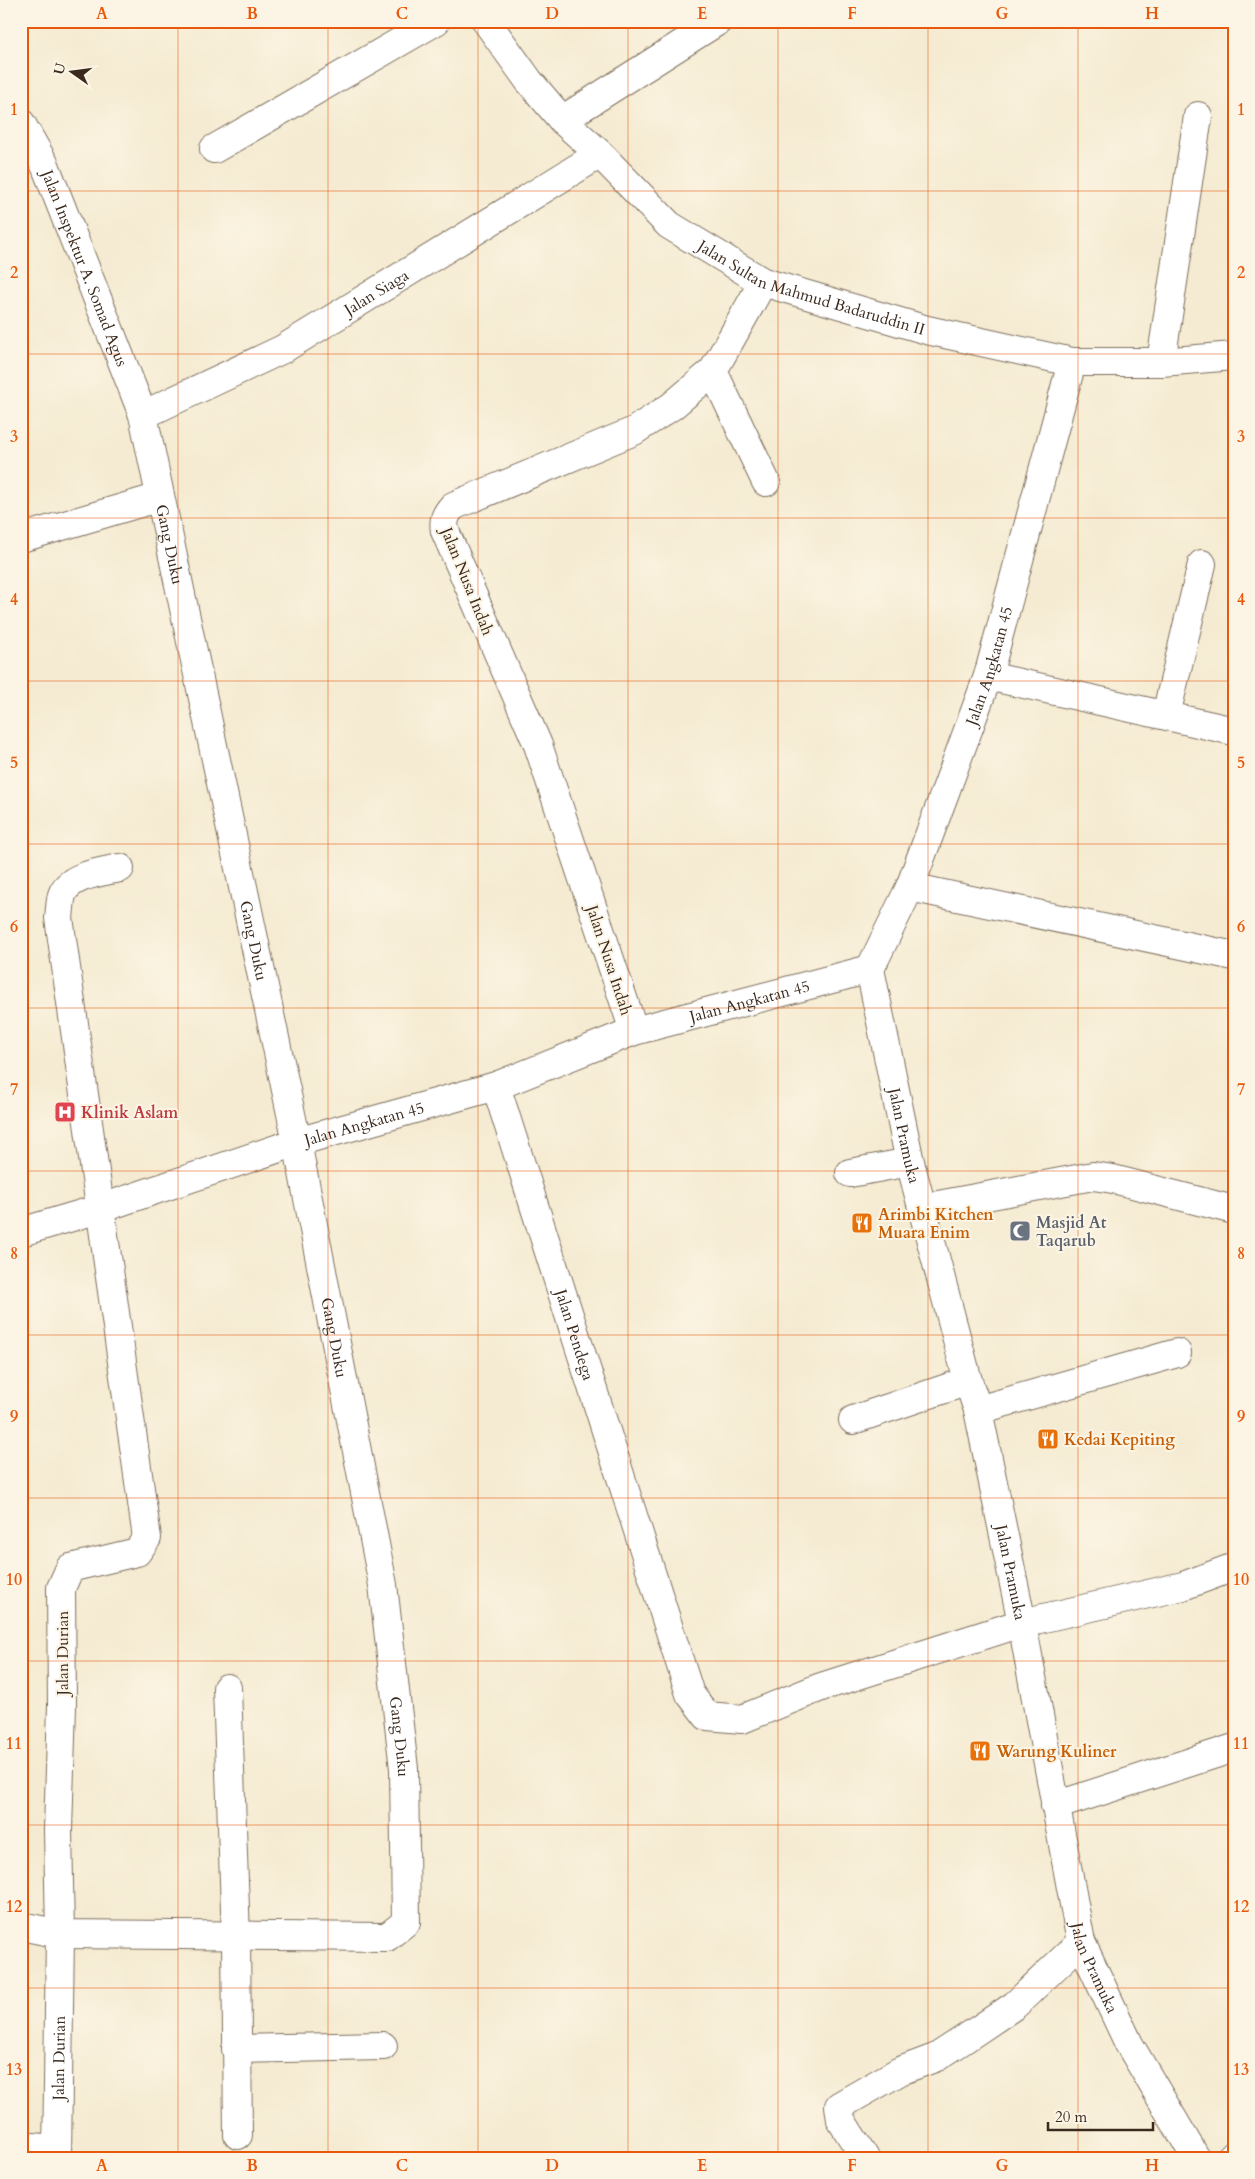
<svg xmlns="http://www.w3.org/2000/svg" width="1255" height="2179" viewBox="0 0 1255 2179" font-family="Cardo,serif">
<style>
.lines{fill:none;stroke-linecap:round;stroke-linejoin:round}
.minor-casing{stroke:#7c6e5d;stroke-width:30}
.highway-casing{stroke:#7c6e5d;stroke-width:30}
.minor{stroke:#fff;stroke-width:28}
.highway{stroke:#fff;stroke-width:28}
.grid{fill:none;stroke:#e8590c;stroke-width:1;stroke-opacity:0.55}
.labels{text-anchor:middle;stroke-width:4;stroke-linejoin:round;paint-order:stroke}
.street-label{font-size:16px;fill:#3b2a1e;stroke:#fcf5e5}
.health-label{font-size:16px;font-weight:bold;fill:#be3a42;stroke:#fcf5e5;text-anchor:start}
.food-label{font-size:16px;font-weight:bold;fill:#c56008;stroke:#fcf5e5;text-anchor:start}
.worship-label{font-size:16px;font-weight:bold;fill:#5b616d;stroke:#fcf5e5;text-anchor:start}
.neatline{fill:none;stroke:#e8590c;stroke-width:2}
.grid-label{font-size:16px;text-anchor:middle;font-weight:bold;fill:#e8590c}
</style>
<rect width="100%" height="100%" fill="#fcf5e5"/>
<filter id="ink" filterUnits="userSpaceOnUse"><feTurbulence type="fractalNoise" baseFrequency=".02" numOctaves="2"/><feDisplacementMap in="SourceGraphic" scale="10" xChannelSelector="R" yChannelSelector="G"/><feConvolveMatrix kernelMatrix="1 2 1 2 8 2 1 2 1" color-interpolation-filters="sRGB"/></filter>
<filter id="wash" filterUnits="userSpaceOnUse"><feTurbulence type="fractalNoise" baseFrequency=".0096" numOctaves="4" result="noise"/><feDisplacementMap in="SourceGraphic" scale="20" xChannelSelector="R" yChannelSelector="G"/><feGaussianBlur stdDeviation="1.12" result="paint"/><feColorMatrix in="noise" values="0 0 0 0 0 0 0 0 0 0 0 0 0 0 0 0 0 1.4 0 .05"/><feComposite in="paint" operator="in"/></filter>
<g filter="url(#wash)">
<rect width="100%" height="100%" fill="#f5ebd2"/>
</g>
<g filter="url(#ink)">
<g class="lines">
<g class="minor-casing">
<g id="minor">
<path d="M 562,120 L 718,21"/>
<path id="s1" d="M 21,123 L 45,165 L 143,415 L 297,1142 L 383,1585 L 404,1769 L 406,1922 L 387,1937 L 60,1934 L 21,1926"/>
<path d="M 214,149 L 436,21"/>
<path d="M 1161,362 L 1198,116"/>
<path d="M 713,371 L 766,482"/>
<path id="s2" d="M 143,415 L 283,349 L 600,154"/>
<path d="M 21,538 L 160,497"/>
<path d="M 988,676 L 1234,731"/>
<path d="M 1166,715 L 1202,564"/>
<path d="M 910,887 L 1234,956"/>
<path id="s3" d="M 870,969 L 910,1162 L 968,1381 L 978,1410 L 1022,1623 L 1081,1942 L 1129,2044 L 1196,2158"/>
<path d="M 634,1031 L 538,745 L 445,531 C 443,520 445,515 453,506 L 634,431 L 672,406 L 713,371 L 763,282"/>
<path id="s4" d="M 496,1086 L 690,1694 L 707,1716 L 742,1719 L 821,1687 L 1022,1623 L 1183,1586 L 1234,1567"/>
<path d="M 850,1173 L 910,1162"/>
<path d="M 922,1208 L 1093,1176 L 1113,1179 L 1234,1210"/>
<path id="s5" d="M 21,1232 L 102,1208 L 297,1142 L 496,1086 L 634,1031 L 870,969 L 910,887 L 988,676 L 1072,362"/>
<path d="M 978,1410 L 1177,1353"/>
<path d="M 853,1420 L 968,1381"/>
<path d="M 227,1688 L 236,1937 L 238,2135"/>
<path d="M 1055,1806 L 1234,1748"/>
<path d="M 236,2049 L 383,2046"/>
<path d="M 21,2146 L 56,2149"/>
<path id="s6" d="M 57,2158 L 60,1934 L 58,1830 L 62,1706 L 61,1588 L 70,1568 L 137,1552 L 147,1538 L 59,918 C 60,911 60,902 62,895 C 69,875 102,872 120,868"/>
<path d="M 865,2158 L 841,2120 L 839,2106 L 900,2071 L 937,2057 L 966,2038 L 1015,2005 L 1081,1942"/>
<path d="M 1231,2158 L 1234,2155"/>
</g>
</g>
<g class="highway-casing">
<g id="highway">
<path id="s7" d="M 486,21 L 529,81 L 562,120 L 600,154 L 669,225 L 763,282 L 927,330 L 1072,362 L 1161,362 L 1234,356"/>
</g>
</g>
<use href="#minor" class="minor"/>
<use href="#highway" class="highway"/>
</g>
</g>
<path class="grid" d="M 178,21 L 178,2158M 328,21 L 328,2158M 478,21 L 478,2158M 628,21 L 628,2158M 778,21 L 778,2158M 928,21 L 928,2158M 1078,21 L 1078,2158M 21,191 L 1234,191M 21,354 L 1234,354M 21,518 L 1234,518M 21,681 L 1234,681M 21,844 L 1234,844M 21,1008 L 1234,1008M 21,1171 L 1234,1171M 21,1335 L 1234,1335M 21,1498 L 1234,1498M 21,1661 L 1234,1661M 21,1825 L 1234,1825M 21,1988 L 1234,1988"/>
<defs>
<g id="hospital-square" transform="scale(1.125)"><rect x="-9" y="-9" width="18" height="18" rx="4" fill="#e0444e" stroke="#fcf5e5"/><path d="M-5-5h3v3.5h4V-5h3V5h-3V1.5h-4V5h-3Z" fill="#fff"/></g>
<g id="restaurant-square" transform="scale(1.125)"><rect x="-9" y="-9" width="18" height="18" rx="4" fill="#e8710a" stroke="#fcf5e5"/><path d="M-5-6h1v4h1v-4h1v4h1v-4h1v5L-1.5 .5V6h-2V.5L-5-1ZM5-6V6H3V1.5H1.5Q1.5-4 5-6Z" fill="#fff"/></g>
<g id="mosque-square" transform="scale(1.125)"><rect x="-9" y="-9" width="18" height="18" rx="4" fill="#6b7280" stroke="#fcf5e5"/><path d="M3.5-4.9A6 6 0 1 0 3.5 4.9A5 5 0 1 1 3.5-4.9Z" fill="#fff"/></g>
</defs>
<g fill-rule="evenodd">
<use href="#hospital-square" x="65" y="1112"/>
<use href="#restaurant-square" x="862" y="1223"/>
<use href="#mosque-square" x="1020" y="1231"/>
<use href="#restaurant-square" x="1048" y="1439"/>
<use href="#restaurant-square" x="980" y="1751"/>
</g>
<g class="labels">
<g class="street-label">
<text dy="6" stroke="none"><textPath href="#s1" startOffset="159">Jalan Inspektur A. Somad Agus</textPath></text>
<text dy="6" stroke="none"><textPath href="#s7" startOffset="432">Jalan Sultan Mahmud Badaruddin II</textPath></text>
<text dy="6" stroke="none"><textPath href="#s2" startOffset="264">Jalan Siaga</textPath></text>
<text dy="6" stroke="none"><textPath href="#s1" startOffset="449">Gang Duku</textPath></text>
<text transform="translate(468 581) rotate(68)" y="6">Jalan Nusa Indah</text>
<text dy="6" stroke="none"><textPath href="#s5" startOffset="1216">Jalan Angkatan 45</textPath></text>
<text dy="6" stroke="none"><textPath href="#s1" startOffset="854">Gang Duku</textPath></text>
<text transform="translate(610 960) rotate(72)" y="6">Jalan Nusa Indah</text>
<text dy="6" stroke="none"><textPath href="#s5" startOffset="765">Jalan Angkatan 45</textPath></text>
<text dy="6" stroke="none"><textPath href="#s5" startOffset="360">Jalan Angkatan 45</textPath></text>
<text dy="6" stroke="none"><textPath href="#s3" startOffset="170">Jalan Pramuka</textPath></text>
<text dy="6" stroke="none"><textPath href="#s4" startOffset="261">Jalan Pendega</textPath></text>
<text dy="6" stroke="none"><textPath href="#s1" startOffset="1259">Gang Duku</textPath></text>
<text dy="6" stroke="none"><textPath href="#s3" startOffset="620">Jalan Pramuka</textPath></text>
<text transform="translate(62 1653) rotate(-90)" y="6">Jalan Durian</text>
<text dy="6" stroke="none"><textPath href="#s1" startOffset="1664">Gang Duku</textPath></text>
<text dy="6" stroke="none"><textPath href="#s3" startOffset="1025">Jalan Pramuka</textPath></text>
<text dy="6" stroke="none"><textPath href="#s6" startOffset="100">Jalan Durian</textPath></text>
</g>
<g class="health-label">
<text x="81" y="1118">Klinik Aslam</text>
</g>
<g class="food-label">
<text x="878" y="1220">Arimbi Kitchen<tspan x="878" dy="18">Muara Enim</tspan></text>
<text x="1064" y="1445">Kedai Kepiting</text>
<text x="996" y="1757">Warung Kuliner</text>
</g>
<g class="worship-label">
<text x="1036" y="1228">Masjid At<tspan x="1036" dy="18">Taqarub</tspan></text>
</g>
</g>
<rect width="1255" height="2179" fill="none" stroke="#fcf5e5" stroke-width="55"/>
<g transform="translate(72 72) rotate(284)" stroke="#fcf5e5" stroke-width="4" paint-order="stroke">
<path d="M0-4L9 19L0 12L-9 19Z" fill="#3b2a1e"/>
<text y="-8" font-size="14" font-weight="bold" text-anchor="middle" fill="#3b2a1e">U</text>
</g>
<path d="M1048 2122v8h105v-8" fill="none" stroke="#3b2a1e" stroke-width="2.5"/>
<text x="1055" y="2122" font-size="15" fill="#3b2a1e" stroke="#fcf5e5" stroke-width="4" paint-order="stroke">20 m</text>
<rect x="28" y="28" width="1200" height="2124" class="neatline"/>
<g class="grid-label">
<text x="102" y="19">A</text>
<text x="252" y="19">B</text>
<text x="402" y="19">C</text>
<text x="552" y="19">D</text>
<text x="702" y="19">E</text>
<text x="852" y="19">F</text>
<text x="1002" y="19">G</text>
<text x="1152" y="19">H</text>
<text x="14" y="115">1</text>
<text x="1241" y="115">1</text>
<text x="14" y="278">2</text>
<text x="1241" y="278">2</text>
<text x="14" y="442">3</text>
<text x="1241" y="442">3</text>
<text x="14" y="605">4</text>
<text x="1241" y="605">4</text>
<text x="14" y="768">5</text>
<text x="1241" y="768">5</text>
<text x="14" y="932">6</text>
<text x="1241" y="932">6</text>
<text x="14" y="1095">7</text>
<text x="1241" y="1095">7</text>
<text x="14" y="1259">8</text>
<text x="1241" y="1259">8</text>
<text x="14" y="1422">9</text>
<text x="1241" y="1422">9</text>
<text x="14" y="1585">10</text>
<text x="1241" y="1585">10</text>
<text x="14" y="1749">11</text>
<text x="1241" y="1749">11</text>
<text x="14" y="1912">12</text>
<text x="1241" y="1912">12</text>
<text x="14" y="2075">13</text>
<text x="1241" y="2075">13</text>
<text x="102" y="2171">A</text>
<text x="252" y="2171">B</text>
<text x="402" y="2171">C</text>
<text x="552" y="2171">D</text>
<text x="702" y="2171">E</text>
<text x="852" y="2171">F</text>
<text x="1002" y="2171">G</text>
<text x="1152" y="2171">H</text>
</g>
</svg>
